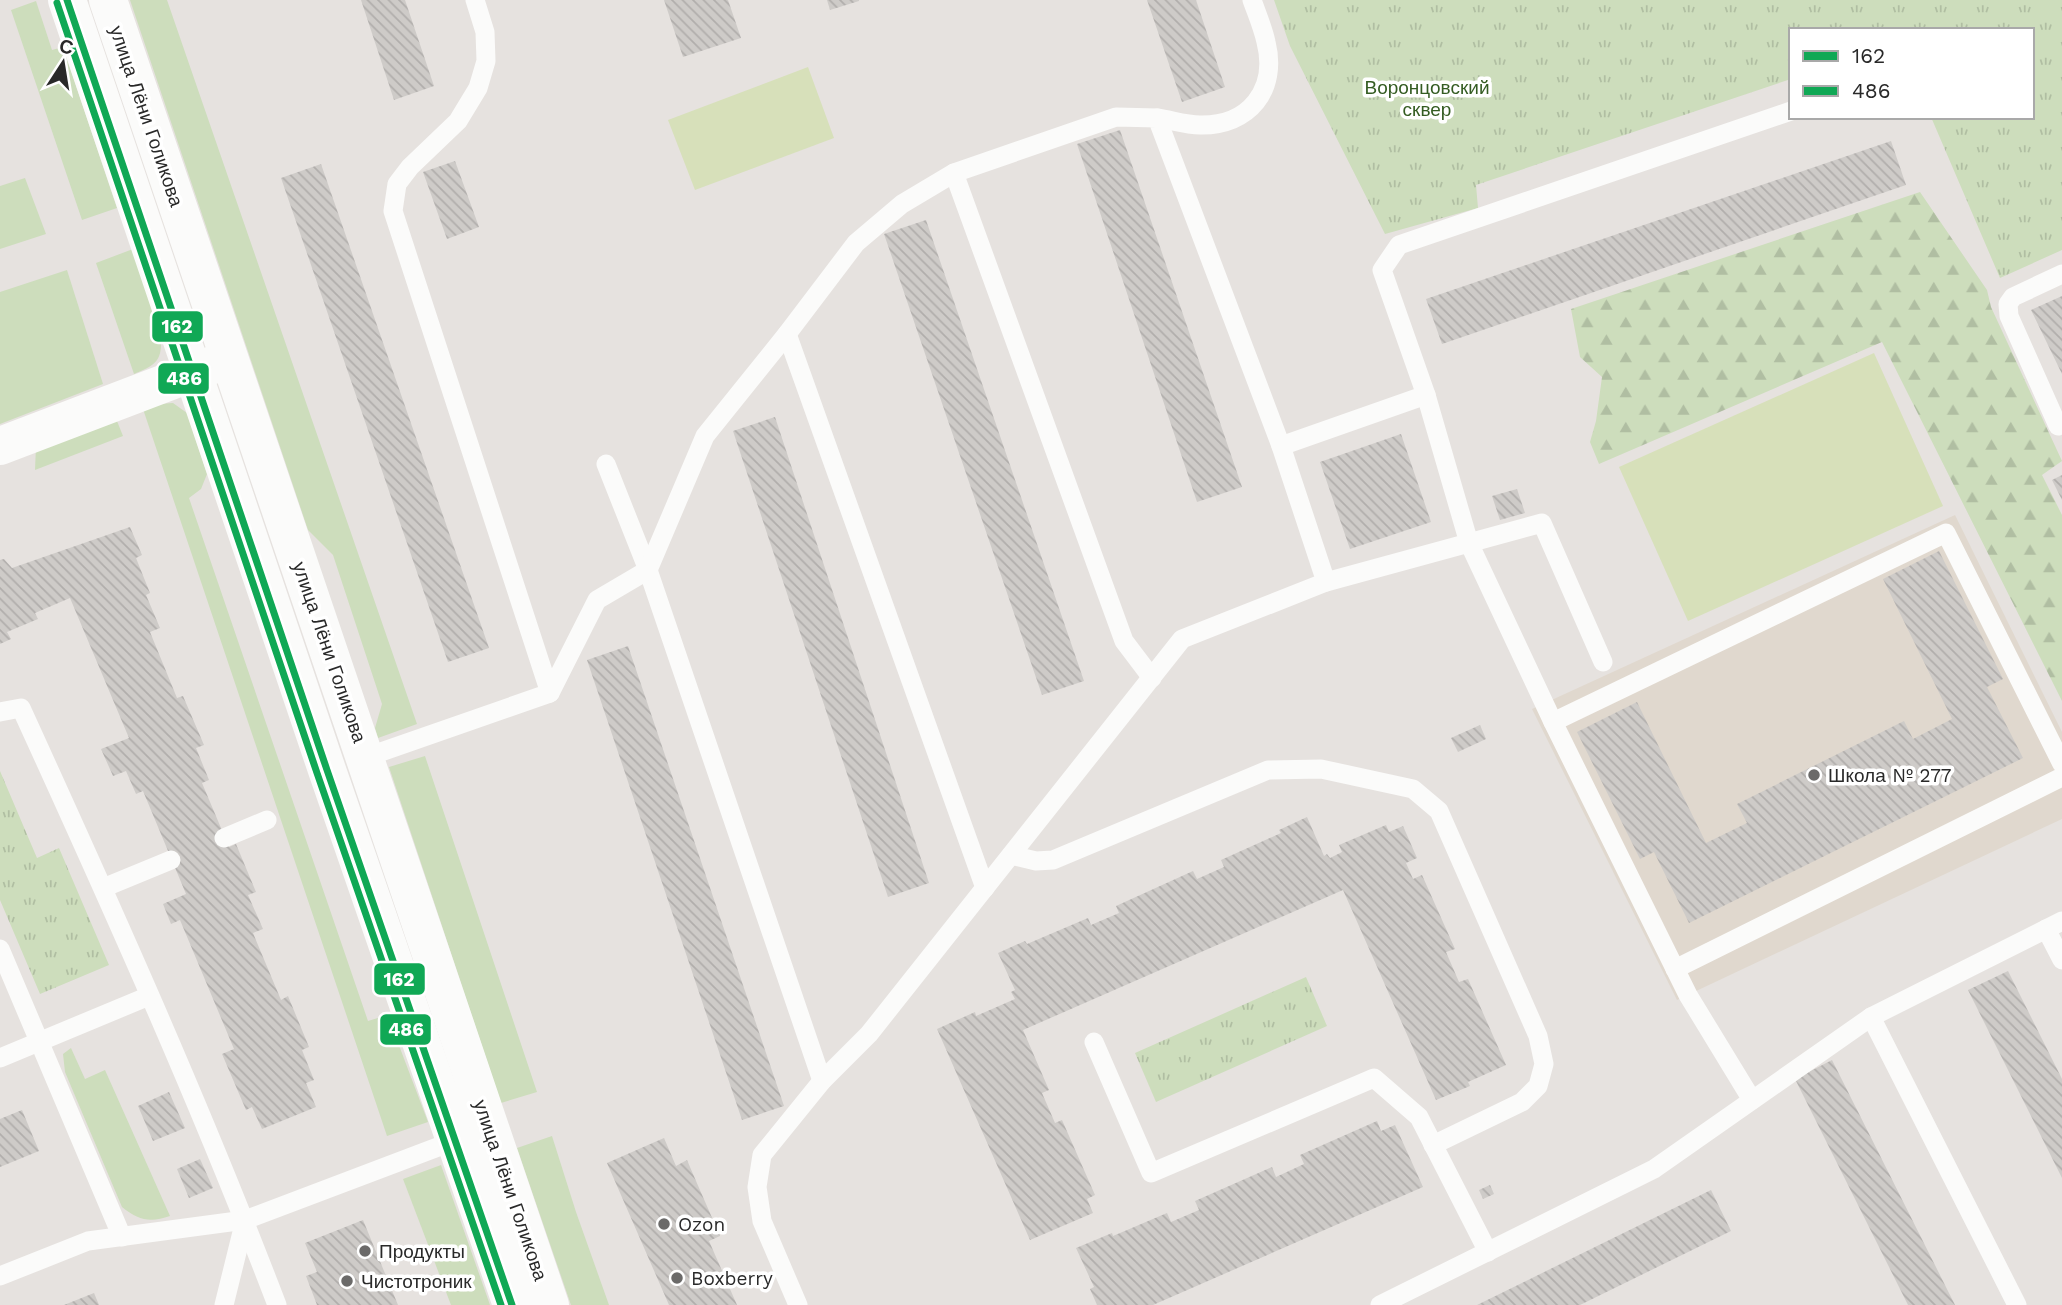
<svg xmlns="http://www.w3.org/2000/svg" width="2062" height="1305" viewBox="0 0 2062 1305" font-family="'Work Sans',sans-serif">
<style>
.education{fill:#e0d8ce}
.grass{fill:#cdddbc}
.forest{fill:url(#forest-firs)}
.park{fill:url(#park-tufts)}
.pitch{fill:#d7e0ba}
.building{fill:url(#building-back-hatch)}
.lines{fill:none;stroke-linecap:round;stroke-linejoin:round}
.service{stroke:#fbfbfa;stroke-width:19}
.minor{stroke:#fbfbfa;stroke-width:38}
.tertiary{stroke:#fbfbfa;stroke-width:38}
.bus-1-casing{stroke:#fff;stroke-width:12}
.bus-2-casing{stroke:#fff;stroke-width:12}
.bus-1{stroke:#10a855;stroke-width:7}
.bus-2{stroke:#10a855;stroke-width:7}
.poi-dot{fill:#6b6a69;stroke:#fff;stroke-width:2.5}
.labels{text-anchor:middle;stroke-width:7;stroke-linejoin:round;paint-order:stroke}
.park-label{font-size:19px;fill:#345c22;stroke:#fff}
.street-label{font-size:19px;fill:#292929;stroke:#fff}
.poi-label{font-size:19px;fill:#292929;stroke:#fff;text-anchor:start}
.line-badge{stroke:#fff;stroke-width:2.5}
.badge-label{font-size:19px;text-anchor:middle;font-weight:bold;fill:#fff}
</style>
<defs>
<pattern id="forest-firs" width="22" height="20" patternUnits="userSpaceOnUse" patternTransform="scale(1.75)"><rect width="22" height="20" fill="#cdddbc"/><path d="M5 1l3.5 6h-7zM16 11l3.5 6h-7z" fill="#b0bea2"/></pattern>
<pattern id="park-tufts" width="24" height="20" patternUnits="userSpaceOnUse" patternTransform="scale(1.75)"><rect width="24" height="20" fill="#cdddbc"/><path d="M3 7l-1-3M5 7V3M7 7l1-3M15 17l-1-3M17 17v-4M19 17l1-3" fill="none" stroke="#b0bea2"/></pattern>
<pattern id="building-back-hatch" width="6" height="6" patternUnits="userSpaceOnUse" patternTransform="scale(1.75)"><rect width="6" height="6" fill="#cecbc8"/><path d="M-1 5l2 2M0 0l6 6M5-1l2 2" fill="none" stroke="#b1aeac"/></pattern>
</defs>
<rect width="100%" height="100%" fill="#e6e2df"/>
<path class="education" d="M 1955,515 L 2062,732 L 2062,819 L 1677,1000 L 1532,709 Z"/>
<g class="grass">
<path d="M 130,0 L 167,0 L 417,724 L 378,738 L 375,728 L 382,704 L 333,555 L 308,530 Z"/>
<path d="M 36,1 L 52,50 L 63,47 L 117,208 L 82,220 L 11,10 Z"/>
<path d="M 25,178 L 46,234 L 0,249 L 0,186 Z"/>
<path d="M 133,249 C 141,273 172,340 157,360 C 152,367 141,371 134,374 L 96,263 Z"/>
<path d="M 67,270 L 103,384 L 0,424 L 0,292 Z"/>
<path d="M 173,403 L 187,413 L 207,474 L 201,489 L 189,498 L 368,1021 L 381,1017 L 389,1019 L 428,1122 L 387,1136 L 143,409 L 158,404 Z"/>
<path d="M 115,416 L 123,436 L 35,470 L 36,446 Z"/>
<path d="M 425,756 L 537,1092 L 501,1103 L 389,767 Z"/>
<path d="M 71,1048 L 85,1079 L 105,1070 L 170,1216 C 150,1223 138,1220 122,1207 L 65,1072 L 63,1054 Z"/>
<path d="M 552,1136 L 576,1212 L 609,1305 L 571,1305 L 517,1148 Z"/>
<path d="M 441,1165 L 490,1305 L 451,1305 L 403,1179 Z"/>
</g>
<path class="forest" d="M 1920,192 L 1987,290 L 1991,307 L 2062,461 L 2042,475 L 2062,515 L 2062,701 L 1882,342 L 1599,464 L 1590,442 L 1596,421 L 1602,377 L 1580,357 L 1571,309 Z"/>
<g class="park">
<path d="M 1274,0 L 2062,0 L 2062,250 L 2000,278 L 1931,117 L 2032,117 L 2032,30 L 1791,30 L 1791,79 L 1476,185 L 1478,208 L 1385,234 L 1290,46 Z"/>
<path d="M 0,771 L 37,858 L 59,848 L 109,965 L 40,994 L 0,900 Z"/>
<path d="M 1306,977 L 1327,1026 L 1156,1102 L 1135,1053 Z"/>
</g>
<g class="pitch">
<path d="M 808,67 L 834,138 L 695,190 L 668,120 Z"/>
<path d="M 1874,353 L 1943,506 L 1688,621 L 1619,467 Z"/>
</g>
<g class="building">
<path d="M 361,0 L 405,0 L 434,86 L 394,100 Z"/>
<path d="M 664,0 L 728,0 L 741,38 L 683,57 Z"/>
<path d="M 827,0 L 859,0 L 859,1 L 830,10 Z"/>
<path d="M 1147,0 L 1196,0 L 1225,87 L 1182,102 Z"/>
<path d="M 1120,130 L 1242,487 L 1197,502 L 1077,144 Z"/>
<path d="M 1891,141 L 1906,185 L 1442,344 L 1426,299 Z"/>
<path d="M 455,161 L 479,227 L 447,239 L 423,172 Z"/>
<path d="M 321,164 L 489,648 L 448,662 L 281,178 Z"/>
<path d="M 926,220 L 1084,681 L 1042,695 L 884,234 Z"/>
<path d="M 2062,296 L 2062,374 L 2031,310 Z"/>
<path d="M 775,417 L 929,883 L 888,897 L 733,431 Z"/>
<path d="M 1401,434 L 1431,522 L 1350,549 L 1320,462 Z"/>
<path d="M 2062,475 L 2062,500 L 2052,480 Z"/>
<path d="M 1517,489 L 1525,513 L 1500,520 L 1492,496 Z"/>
<path d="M 130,527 L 142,555 L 136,558 L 150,593 L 146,595 L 160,628 L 150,632 L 177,698 L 183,696 L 204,745 L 196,748 L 209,780 L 202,783 L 229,847 L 236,844 L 256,892 L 248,895 L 263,929 L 253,933 L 281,1000 L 288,996 L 309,1047 L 302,1050 L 314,1080 L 306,1083 L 316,1107 L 262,1129 L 252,1107 L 246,1110 L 222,1054 L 234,1049 L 180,920 L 171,924 L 163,904 L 186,894 L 143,791 L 136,794 L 126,771 L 113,776 L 101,749 L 129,738 L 70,598 L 35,613 L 38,619 L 7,632 L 11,639 L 0,644 L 0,560 L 4,559 L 12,568 Z"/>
<path d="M 1939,551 L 2003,679 L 1987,687 L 2023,758 L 1689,923 L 1654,852 L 1640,859 L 1577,732 L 1637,702 L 1706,843 L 1747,823 L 1737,804 L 1904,721 L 1913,739 L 1952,719 L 1883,579 Z"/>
<path d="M 628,646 L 784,1106 L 742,1120 L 587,660 Z"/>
<path d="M 1480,725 L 1486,739 L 1458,752 L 1451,738 Z"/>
<path d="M 1307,817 L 1324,856 L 1327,854 L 1330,858 L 1342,852 L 1339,845 L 1386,825 L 1389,832 L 1403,826 L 1417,858 L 1406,863 L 1413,879 L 1422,875 L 1455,949 L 1446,952 L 1459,982 L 1468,979 L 1506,1065 L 1468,1082 L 1470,1086 L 1436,1100 L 1343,890 L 1023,1030 L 1049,1090 L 1042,1093 L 1055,1123 L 1062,1120 L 1095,1195 L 1087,1199 L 1093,1213 L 1030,1240 L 937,1029 L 975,1012 L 976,1016 L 1015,999 L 1011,992 L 1015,990 L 998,953 L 1025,941 L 1027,944 L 1088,918 L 1091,925 L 1119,913 L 1116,906 L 1193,871 L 1197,879 L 1224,867 L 1221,860 L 1281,833 L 1279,830 Z"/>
<path d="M 2008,971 L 2062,1079 L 2062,1178 L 1968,990 Z"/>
<path d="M 1832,1060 L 1955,1305 L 1908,1305 L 1795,1079 Z"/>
<path d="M 169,1092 L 185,1128 L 153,1141 L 138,1106 Z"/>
<path d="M 22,1110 L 39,1151 L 0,1167 L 0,1119 Z"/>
<path d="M 1377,1121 L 1381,1131 L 1395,1125 L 1423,1187 L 1153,1305 L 1097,1305 L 1090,1289 L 1094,1287 L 1076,1248 L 1112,1233 L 1113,1236 L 1167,1213 L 1171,1222 L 1199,1210 L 1195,1201 L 1272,1167 L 1276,1177 L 1304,1164 L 1300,1155 Z"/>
<path d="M 664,1138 L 676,1166 L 687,1160 L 696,1181 L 720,1236 L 709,1241 L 737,1305 L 669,1305 L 607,1163 Z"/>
<path d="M 200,1159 L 213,1188 L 189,1198 L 177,1169 Z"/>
<path d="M 1490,1185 L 1494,1194 L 1483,1199 L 1479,1190 Z"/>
<path d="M 1711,1190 L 1731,1231 L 1580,1305 L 1477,1305 Z"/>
<path d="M 363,1220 L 398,1305 L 317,1305 L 306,1276 L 317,1272 L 305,1243 Z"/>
<path d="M 94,1293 L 99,1305 L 64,1305 Z"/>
</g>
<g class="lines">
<g class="service">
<path d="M 1157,118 C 1171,120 1186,125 1200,125 C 1249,126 1278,90 1266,42 C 1263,28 1257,14 1252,0"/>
<path d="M 954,173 L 1124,641 L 1152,678"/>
<path d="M 2062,274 L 2013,297 L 2008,304 L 2009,316 L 2058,426 L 2062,424"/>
<path d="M 787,334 L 985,888"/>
<path d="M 1281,446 L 1426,395"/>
<path d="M 606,464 L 648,570 L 822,1081"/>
<path d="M 1326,582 L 1542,523 L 1603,662"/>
<path d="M 550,693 L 597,600 L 648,570 L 705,436 L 787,334 L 856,243 L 902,204 L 954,173 L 1116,117 L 1157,118 L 1281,446 L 1326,582 L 1182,639 L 869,1034 L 822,1081 L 762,1155 L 757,1187 L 762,1221 L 798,1305"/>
<path d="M 0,712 L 21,708 C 111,905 200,1103 277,1305"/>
<path d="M 1553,722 L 1946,533 L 2062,764"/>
<path d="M 358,760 L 550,693 L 393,211 L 397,184 L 410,167 L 458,121 L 478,88 L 486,61 L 485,32 L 475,0"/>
<path d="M 224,838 L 267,820"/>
<path d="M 1011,855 L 1036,861 L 1053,860 L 1268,770 L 1321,769 L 1413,789 L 1439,811 L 1538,1036 L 1544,1064 L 1538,1086 L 1522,1102 L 1433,1145"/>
<path d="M 103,888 L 171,860"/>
<path d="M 2046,929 L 2062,960"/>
<path d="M 0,949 L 122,1237"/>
<path d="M 1675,969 L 2062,777"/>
<path d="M 1871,1017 L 2017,1305"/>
<path d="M 1094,1042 L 1151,1173 L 1374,1078 L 1419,1117 L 1488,1252"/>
<path d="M 0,1058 L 149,996"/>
<path d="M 1752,1100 L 1688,995 L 1553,722 L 1469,543 L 1426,395 L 1382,270 L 1399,245 L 1791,111"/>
<path d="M 0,1276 L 88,1241 L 245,1220 L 459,1139"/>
<path d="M 224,1305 L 245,1220"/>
<path d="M 1380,1305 L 1654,1169 L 1871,1017 L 2062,921"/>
</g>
<path class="minor" d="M 0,446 L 223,361"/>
<g class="tertiary">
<path d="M 67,0 L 327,770 L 512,1305"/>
<path d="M 108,0 L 550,1305"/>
</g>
<g class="bus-1-casing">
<path id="bus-1" d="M 67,0 L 327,770 L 512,1305"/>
</g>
<g class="bus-2-casing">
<path id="bus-2" d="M 57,3 L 317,773 L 501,1305"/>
</g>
<use href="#bus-1" class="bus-1"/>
<use href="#bus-2" class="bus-2"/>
</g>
<g class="poi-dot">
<circle cx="1814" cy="775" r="7"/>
<circle cx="664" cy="1224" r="7"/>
<circle cx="365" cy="1251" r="7"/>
<circle cx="677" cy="1278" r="7"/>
<circle cx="347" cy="1281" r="7"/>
</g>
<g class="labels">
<g class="park-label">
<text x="1427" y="94">Воронцовский<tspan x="1427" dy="22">сквер</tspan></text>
</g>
<g class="street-label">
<text transform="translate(147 116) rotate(71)" y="7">улица Лёни Голикова</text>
<text transform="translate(330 652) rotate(71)" y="7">улица Лёни Голикова</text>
<text transform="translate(511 1190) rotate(71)" y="7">улица Лёни Голикова</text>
</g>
<g class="poi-label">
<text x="1828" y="782">Школа № 277</text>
<text x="678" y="1231">Ozon</text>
<text x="379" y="1258">Продукты</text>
<text x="691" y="1285">Boxberry</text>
<text x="361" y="1288">Чистотроник</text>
</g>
</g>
<g class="line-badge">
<rect x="151" y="310" width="53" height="33" rx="7" fill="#10a855"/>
<rect x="157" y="362" width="53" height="33" rx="7" fill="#10a855"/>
<rect x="373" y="962" width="53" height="34" rx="7" fill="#10a855"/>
<rect x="379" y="1013" width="53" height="33" rx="7" fill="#10a855"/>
</g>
<g class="badge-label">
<text x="177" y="333">162</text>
<text x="184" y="385">486</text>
<text x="399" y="986">162</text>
<text x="406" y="1036">486</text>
</g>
<rect x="1789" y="28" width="245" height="91" fill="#ffffff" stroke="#a9a9a9" stroke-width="2"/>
<rect x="1803" y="51" width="35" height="10" fill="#10a855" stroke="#a9a9a9" stroke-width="2"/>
<text x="1852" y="63" font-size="21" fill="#292929">162</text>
<rect x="1803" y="86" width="35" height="10" fill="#10a855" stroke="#a9a9a9" stroke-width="2"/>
<text x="1852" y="98" font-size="21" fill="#292929">486</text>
<g transform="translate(63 63) rotate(12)" stroke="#ffffff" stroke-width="5" paint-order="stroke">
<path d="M0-5L12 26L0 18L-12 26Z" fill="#292929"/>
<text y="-10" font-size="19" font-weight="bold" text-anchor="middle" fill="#292929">С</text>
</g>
</svg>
